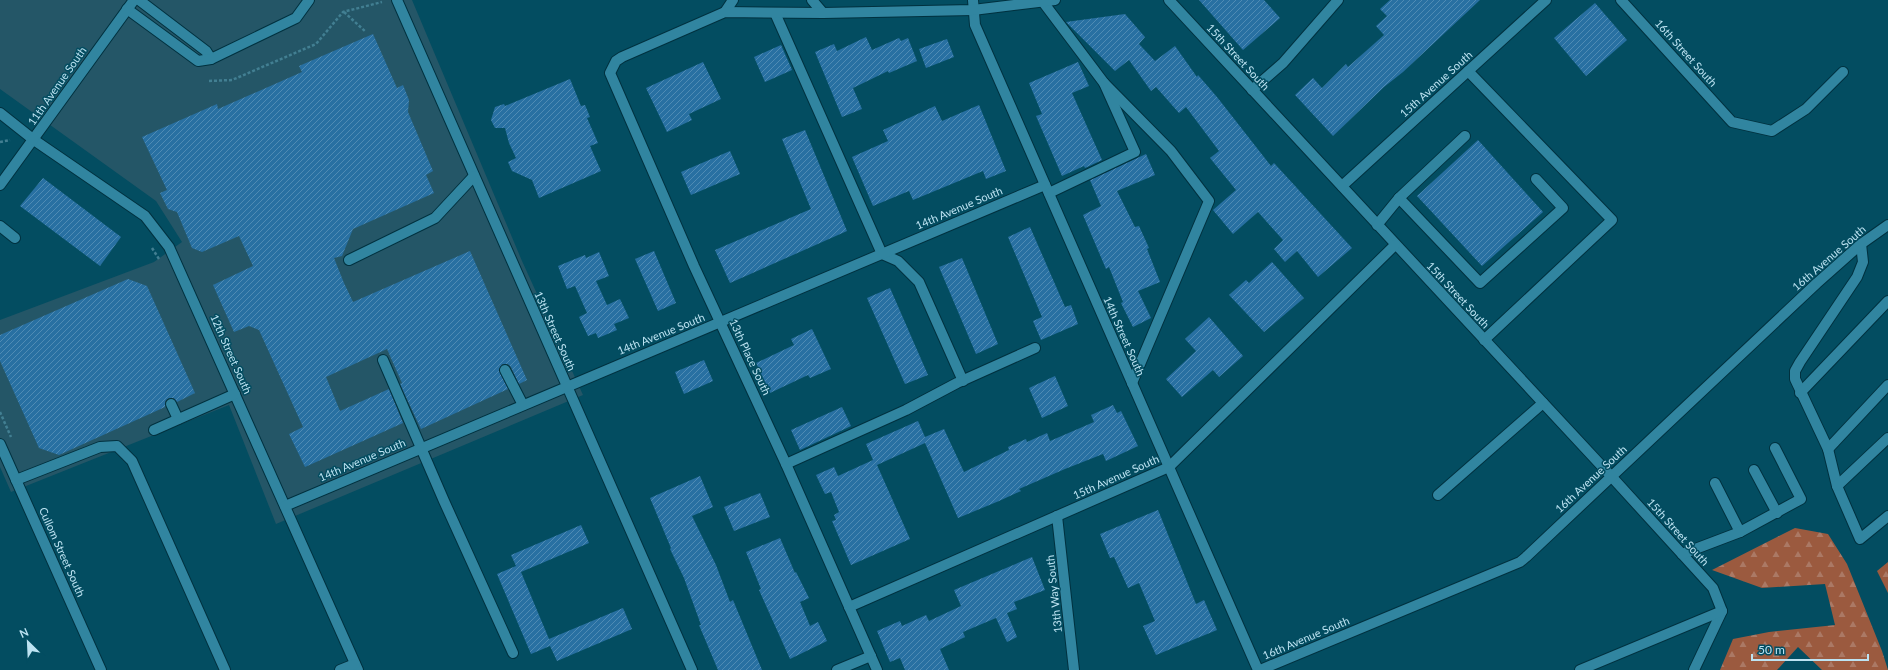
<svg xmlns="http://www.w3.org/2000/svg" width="1888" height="670" viewBox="0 0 1888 670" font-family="Lato,sans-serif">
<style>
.built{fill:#245667}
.forest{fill:url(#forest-firs)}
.building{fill:url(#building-hatch)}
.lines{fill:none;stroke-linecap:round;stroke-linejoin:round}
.minor-casing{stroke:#01313f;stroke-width:12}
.path{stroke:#427f92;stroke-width:2.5;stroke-dasharray:3 2;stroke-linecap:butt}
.minor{stroke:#3185a0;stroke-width:10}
.labels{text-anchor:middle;stroke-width:3;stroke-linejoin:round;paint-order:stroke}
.street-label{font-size:11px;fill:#bde3f2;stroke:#034d61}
</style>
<defs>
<pattern id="forest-firs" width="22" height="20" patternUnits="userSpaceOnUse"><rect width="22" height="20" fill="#9b5a3f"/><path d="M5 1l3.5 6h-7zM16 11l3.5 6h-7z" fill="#ab7965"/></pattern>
<pattern id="building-hatch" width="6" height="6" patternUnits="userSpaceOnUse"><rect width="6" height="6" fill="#2870a2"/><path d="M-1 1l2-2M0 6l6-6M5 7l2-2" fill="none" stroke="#4f8bb4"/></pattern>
</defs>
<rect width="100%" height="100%" fill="#034d61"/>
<path class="built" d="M 0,0 L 412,0 L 522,261 L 583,395 L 276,524 L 229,405 L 11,492 L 0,467 L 0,320 L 154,262 L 182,242 L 156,201 L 0,89 Z"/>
<g class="forest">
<path d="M 1795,528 L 1828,534 L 1847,564 L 1882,651 L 1888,670 L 1822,670 L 1798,647 L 1777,670 L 1720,670 L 1733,639 L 1769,632 L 1835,625 L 1825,584 L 1762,588 L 1712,570 Z"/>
<path d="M 1888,562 L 1888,593 L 1877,571 Z"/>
</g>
<g class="building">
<path d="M 1199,0 L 1264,0 L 1280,18 L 1243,50 Z"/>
<path d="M 1390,0 L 1480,0 L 1403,72 L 1384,87 L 1333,136 L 1295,95 L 1313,78 L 1322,88 L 1346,64 L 1348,67 L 1384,35 L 1376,26 L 1387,16 L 1380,9 Z"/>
<path d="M 1595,3 L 1627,40 L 1586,76 L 1554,38 Z"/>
<path d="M 1125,14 L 1145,37 L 1139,44 L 1155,61 L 1175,46 L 1197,77 L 1198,75 L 1217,97 L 1271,166 L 1274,163 L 1352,248 L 1318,277 L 1297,251 L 1285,262 L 1274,249 L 1283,240 L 1258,212 L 1233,234 L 1213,210 L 1236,190 L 1210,158 L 1219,151 L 1186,107 L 1179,113 L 1156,87 L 1151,91 L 1129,60 L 1115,71 L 1066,22 Z"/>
<path d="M 373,34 L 397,88 L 403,85 L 409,100 L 408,112 L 433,171 L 426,175 L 434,193 L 353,229 L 342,256 L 334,258 L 344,283 L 353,302 L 470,251 L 527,380 L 519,384 L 511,367 L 508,364 L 502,364 L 499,370 L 508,389 L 421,429 L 400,384 L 402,383 L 387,349 L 326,377 L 340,411 L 389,389 L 403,423 L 305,467 L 289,434 L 303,427 L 259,330 L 249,326 L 234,332 L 213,285 L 253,266 L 239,236 L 202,252 L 192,248 L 177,212 L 168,209 L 160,193 L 167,190 L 142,137 L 217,104 L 218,109 L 302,72 L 299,66 Z"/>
<path d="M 866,37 L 872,50 L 899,38 L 901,41 L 908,38 L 917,61 L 889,73 L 888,71 L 853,88 L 862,109 L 842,117 L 815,52 L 834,44 L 837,51 Z"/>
<path d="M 947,39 L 954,57 L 926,68 L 919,49 Z"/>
<path d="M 781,45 L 792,70 L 765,82 L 754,57 Z"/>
<path d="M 703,62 L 721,99 L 689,114 L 692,120 L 667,132 L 646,88 Z"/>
<path d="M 1078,62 L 1089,86 L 1072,93 L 1102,160 L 1085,168 L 1084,166 L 1062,176 L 1036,116 L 1042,114 L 1029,83 Z"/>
<path d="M 570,79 L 581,106 L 585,105 L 590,117 L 587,118 L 598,143 L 590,146 L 601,171 L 539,198 L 532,180 L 512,171 L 508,162 L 516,158 L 509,143 L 505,128 L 495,128 L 491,120 L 495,107 L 504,104 L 505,106 Z"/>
<path d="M 979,105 L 1006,171 L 986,179 L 983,171 L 913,200 L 909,191 L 873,206 L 852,157 L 888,141 L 883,130 L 935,106 L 942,121 Z"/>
<path d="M 805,130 L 847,231 L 730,283 L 715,250 L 811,209 L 782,139 Z"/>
<path d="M 1478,140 L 1543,212 L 1482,266 L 1417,196 Z"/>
<path d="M 730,151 L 740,174 L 691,195 L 681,172 Z"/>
<path d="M 1146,154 L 1155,175 L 1117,191 L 1135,227 L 1139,226 L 1149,248 L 1147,249 L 1160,282 L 1138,291 L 1151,318 L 1133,327 L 1121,303 L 1123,302 L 1109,267 L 1106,269 L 1083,215 L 1101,206 L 1090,180 Z"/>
<path d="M 43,178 L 121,237 L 100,266 L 20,206 Z"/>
<path d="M 1030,227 L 1065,307 L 1071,305 L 1078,324 L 1041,340 L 1033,321 L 1042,317 L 1008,237 Z"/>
<path d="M 654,251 L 676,303 L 658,311 L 635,259 Z"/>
<path d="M 599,252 L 609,276 L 596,281 L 607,305 L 620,299 L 629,318 L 614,324 L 617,330 L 598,338 L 596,333 L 588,336 L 579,317 L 587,313 L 575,286 L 567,289 L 558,266 L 585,255 L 586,258 Z"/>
<path d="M 962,258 L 998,344 L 976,354 L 939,267 Z"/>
<path d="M 1272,262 L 1304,298 L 1264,332 L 1229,295 L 1246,280 L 1249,283 Z"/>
<path d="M 128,279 L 147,286 L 195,393 L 177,402 L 174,398 L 169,398 L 165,401 L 165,407 L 59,455 L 39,448 L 0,361 L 0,335 Z"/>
<path d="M 890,288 L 928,375 L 905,384 L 867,298 Z"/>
<path d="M 1209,317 L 1243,356 L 1219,377 L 1213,370 L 1182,397 L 1166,379 L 1196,351 L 1185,339 Z"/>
<path d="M 812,329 L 831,369 L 810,378 L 808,375 L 770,393 L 756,363 L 794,345 L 791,339 Z"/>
<path d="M 704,360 L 713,381 L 684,394 L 675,372 Z"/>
<path d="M 1055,376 L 1068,406 L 1042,418 L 1029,388 Z"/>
<path d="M 1113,405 L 1117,413 L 1121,411 L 1138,446 L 1106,461 L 1103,454 L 1065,469 L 1019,489 L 1021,491 L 999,501 L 958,518 L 925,443 L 877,465 L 910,539 L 851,565 L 832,521 L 836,520 L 834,515 L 839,512 L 831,492 L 825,494 L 816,475 L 834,467 L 838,476 L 873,460 L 866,444 L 918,421 L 925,437 L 944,429 L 964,472 L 1009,450 L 1008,447 L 1026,439 L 1027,442 L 1047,433 L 1050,441 L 1094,422 L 1091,415 Z"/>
<path d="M 842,407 L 851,426 L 800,450 L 791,430 Z"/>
<path d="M 700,476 L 713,507 L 692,516 L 716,565 L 730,602 L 733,600 L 762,670 L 718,670 L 699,625 L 701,625 L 684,578 L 670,549 L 671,548 L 650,498 Z"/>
<path d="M 760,493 L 770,517 L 734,531 L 724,507 Z"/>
<path d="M 1158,510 L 1196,604 L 1204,600 L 1217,630 L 1156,655 L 1143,626 L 1155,621 L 1139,583 L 1128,588 L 1114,557 L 1110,558 L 1100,534 Z"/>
<path d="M 581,525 L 589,543 L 521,572 L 549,639 L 623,608 L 632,629 L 557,661 L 550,646 L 531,654 L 497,574 L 516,566 L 511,555 Z"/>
<path d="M 780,538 L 795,573 L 796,572 L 809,598 L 800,602 L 810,626 L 818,622 L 827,641 L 790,659 L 759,590 L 761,589 L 746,552 Z"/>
<path d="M 1032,557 L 1045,590 L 1014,602 L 1017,609 L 1007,613 L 1017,637 L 1007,642 L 996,618 L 963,632 L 965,637 L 940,649 L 949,670 L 905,670 L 900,658 L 890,662 L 877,631 L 900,621 L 902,626 L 926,615 L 929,621 L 961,606 L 954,590 Z"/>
</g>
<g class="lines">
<g class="minor-casing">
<g id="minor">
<path d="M 139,0 L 206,51 L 211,59"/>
<path d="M 397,0 L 692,670"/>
<path d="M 812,0 L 823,13"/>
<path d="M 973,0 L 975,25 L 1258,670"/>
<path d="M 1169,0 L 1611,476 L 1713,588 L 1722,611 L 1694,670"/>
<path d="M 1621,0 L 1732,122 L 1772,131 L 1806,109 L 1843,72"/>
<path d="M 1043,2 L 1104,83 L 1135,152 L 1049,193"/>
<path d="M 127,9 L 198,61 L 211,59 L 296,18 L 309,0"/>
<path d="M 725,12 L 733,0"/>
<path d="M 775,13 L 882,254 L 898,261 L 919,282 L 963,381"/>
<path d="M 1468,71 L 1612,220 L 1484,340"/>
<path d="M 1104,83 L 1171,151 L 1209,201 L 1132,383"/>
<path d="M 1252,90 L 1283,63 L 1338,0"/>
<path d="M 0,113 L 34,140 L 145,216 L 169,247 L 358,670"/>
<path d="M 0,185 L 134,0"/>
<path d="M 1342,186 L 1546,0"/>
<path d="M 1399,198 L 1465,136"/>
<path d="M 1377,225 L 1399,198 L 1480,283 L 1563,208 L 1536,179"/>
<path d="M 0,226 L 15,238"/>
<path d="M 1861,244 L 1863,262 L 1857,277 L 1800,362 L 1795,371 L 1795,379 L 1828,449 L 1837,486 L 1860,539 L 1888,516"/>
<path d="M 349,260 L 435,218 L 474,176"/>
<path d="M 383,360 L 444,501 L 513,653"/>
<path d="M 505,370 L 523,405"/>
<path d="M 1800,393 L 1888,301"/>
<path d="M 171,404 L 178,419"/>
<path d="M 154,430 L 235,394"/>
<path d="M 0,444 L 101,670"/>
<path d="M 1828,449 L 1888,385"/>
<path d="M 786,464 L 906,410 L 957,383 L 1035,348"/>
<path d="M 1754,470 L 1777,513"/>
<path d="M 16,480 L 100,447 L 117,446 L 132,461 L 225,670"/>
<path d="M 1715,483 L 1740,532"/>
<path d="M 1837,486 L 1888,438"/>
<path d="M 1438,495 L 1543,403"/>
<path d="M 285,506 L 1045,185"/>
<path d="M 1057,516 L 1074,670"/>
<path d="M 1682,554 L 1740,532 L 1801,499 L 1775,448"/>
<path d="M 849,607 L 1169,467 L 1395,245"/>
<path d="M 340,670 L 355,664"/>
<path d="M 837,670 L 871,656"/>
<path d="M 877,670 L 786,464 L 694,266 L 610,73 L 616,61 L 622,57 L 725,12 L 823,13 L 973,10 L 1055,0"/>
<path d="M 1260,670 L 1520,562 L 1526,557 L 1817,283 L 1861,244 L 1888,225"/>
<path d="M 1580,670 L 1722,611"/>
</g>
</g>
<g class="path">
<path d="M 344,12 L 366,32"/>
<path d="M 209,81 L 232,80 L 316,44 L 343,12 L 382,2"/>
<path d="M 0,142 L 10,140"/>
<path d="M 152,248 L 159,259"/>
<path d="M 0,412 L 11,437"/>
</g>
<use href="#minor" class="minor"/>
</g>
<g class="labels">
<g class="street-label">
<text transform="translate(1686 53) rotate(48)" y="4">16th Street South</text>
<text transform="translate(1238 57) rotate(47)" y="4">15th Street South</text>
<text transform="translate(1436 84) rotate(-42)" y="4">15th Avenue South</text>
<text transform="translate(57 86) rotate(-55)" y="4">11th Avenue South</text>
<text transform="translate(959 208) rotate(-23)" y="4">14th Avenue South</text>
<text transform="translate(1829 258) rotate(-41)" y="4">16th Avenue South</text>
<text transform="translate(1458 295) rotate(47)" y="4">15th Street South</text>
<text transform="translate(555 331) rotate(66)" y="4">13th Street South</text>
<text transform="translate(661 334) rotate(-22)" y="4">14th Avenue South</text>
<text transform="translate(1124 336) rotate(66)" y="4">14th Street South</text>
<text transform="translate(231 354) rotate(66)" y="4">12th Street South</text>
<text transform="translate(750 357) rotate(65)" y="4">13th Place South</text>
<text transform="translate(362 460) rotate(-23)" y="4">14th Avenue South</text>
<text transform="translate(1116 477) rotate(-24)" y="4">15th Avenue South</text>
<text transform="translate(1591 479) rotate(-43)" y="4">16th Avenue South</text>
<text transform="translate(1678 532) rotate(48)" y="4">15th Street South</text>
<text transform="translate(62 552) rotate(66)" y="4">Cullom Street South</text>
<text transform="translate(1054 594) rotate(-96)" y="4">13th Way South</text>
<text transform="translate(1306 638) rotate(-23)" y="4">16th Avenue South</text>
</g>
</g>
<g transform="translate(28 642) rotate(336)" stroke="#034d61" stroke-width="3" paint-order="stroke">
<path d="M0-3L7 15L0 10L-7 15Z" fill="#bde3f2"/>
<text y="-6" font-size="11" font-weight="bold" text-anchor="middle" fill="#bde3f2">N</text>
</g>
<path d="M1752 654v6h116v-6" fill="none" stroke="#bde3f2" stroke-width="2"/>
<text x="1758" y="654" font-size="12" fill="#bde3f2" stroke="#034d61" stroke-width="3" paint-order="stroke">50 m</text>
</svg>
